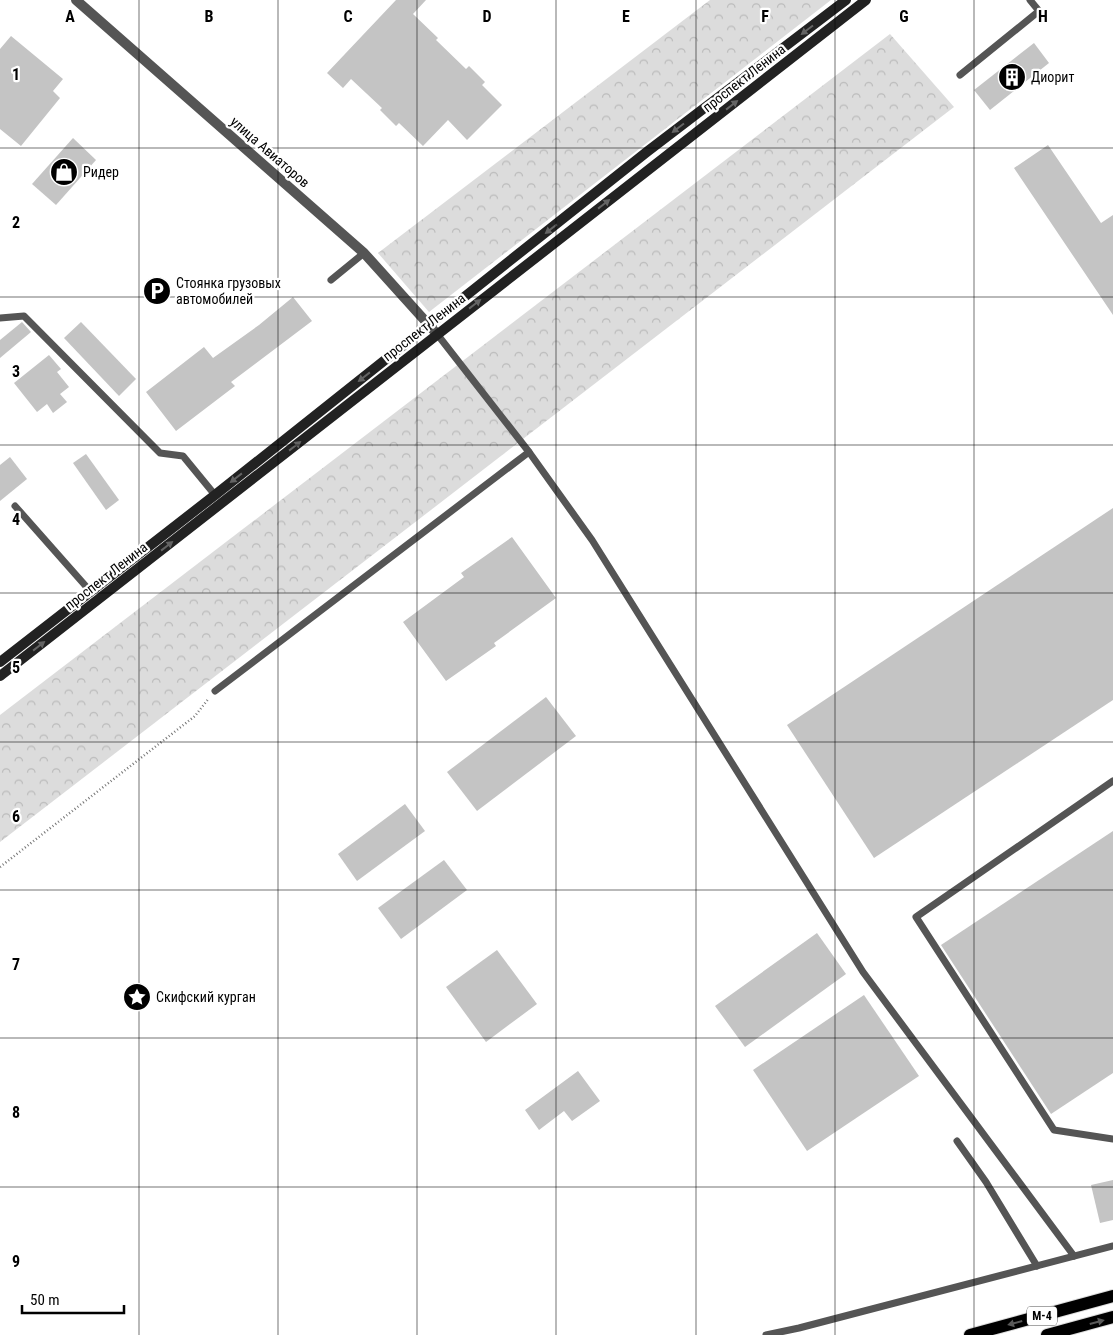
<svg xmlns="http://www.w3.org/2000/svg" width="1113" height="1335" viewBox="0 0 1113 1335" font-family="'Roboto Condensed',sans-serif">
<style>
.forest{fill:url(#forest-crowns)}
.building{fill:#c4c4c4}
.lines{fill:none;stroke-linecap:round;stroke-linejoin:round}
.primary-casing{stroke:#dbdbdb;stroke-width:14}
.path{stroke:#777;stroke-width:2.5;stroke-dasharray:1 2.5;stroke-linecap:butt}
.lane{stroke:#555;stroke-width:7}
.street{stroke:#555;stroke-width:10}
.secondary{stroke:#222;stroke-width:10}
.primary{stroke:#000;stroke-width:12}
.oneway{fill:#646464}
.oneway2{fill:#595959}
.grid{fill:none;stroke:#000;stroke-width:1;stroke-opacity:0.55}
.labels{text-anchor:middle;stroke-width:4.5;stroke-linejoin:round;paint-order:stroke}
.shield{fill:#fff;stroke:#4c4c4c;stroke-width:1}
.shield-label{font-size:12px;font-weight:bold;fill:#000}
.poi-label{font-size:14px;fill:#000;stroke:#fff;text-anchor:start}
.street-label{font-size:14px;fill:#000;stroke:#fff}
.grid-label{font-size:16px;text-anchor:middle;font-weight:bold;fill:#000;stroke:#fff;stroke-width:4.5;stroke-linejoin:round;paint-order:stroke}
</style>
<defs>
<pattern id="forest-crowns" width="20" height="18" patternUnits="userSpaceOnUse" patternTransform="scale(1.25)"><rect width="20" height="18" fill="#dcdcdc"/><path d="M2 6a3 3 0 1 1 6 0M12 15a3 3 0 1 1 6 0" fill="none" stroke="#bbb"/></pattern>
</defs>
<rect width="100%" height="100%" fill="#fff"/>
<g class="forest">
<path d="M 710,0 L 831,0 L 429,312 L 378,253 Z"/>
<path d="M 890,34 L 954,107 L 0,842 L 0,715 Z"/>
</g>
<g class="building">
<path d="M 396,0 L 426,0 L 413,14 L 438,38 L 436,40 L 466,69 L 469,66 L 485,82 L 482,85 L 502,105 L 467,140 L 448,120 L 423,146 L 399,123 L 396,126 L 380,110 L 382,108 L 351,79 L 343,88 L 327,73 Z"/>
<path d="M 11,36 L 63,79 L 53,91 L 60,98 L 21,146 L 0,129 L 0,49 Z"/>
<path d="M 1034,43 L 1049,63 L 990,110 L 974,90 Z"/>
<path d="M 73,138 L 96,160 L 56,205 L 32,184 Z"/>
<path d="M 1048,145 L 1101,223 L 1113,215 L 1113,315 L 1014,168 Z"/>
<path d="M 293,297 L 312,321 L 231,382 L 235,386 L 176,431 L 146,392 L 204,347 L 213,358 L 259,325 Z"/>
<path d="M 22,322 L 31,332 L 0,358 L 0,340 Z"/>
<path d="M 81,322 L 136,379 L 119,396 L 64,338 Z"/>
<path d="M 49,355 L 61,369 L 57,372 L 69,387 L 60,394 L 67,402 L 53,413 L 47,404 L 37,412 L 14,383 Z"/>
<path d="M 86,454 L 119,500 L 106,510 L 73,463 Z"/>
<path d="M 10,457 L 27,479 L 0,501 L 0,465 Z"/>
<path d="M 1113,508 L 1113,700 L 874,858 L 787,725 Z"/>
<path d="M 512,537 L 556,598 L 494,643 L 496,646 L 446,681 L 403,622 L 464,577 L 461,573 Z"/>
<path d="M 546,697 L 576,736 L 477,811 L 447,772 Z"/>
<path d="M 405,804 L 425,831 L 357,881 L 338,854 Z"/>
<path d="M 1113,831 L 1113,1073 L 1051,1114 L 941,945 Z"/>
<path d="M 444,860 L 467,890 L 401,939 L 378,908 Z"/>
<path d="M 817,933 L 846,974 L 745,1047 L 715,1006 Z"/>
<path d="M 497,950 L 537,1004 L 486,1042 L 446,987 Z"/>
<path d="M 864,995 L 919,1076 L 807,1151 L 753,1070 Z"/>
<path d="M 578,1071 L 600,1101 L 572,1121 L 564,1111 L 539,1130 L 525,1110 Z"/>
<path d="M 1113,1180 L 1113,1220 L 1100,1223 L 1091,1185 Z"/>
</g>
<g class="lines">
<g class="primary-casing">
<g id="primary">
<path d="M 970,1335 L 1113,1296"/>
<path d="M 1047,1335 L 1113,1317"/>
</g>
</g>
<path class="path" d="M 0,867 L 195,716 L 209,698"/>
<g class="lane">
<path d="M 960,75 L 1039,11 L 1030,0"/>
<path d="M 331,280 L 364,253"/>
<path d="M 0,318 L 24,316 L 160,453 L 183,456 L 215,495"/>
<path d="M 437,334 L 529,452 L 592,540 L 863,972 L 1074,1256"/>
<path d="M 15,506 L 91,592"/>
<path d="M 215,691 L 529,452"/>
<path d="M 1113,781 L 916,917 L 1054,1130 L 1113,1139"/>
<path d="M 957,1141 L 986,1182 L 1037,1266"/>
<path d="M 766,1335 L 799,1328 L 1113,1246"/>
</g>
<path class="street" d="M 76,0 L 364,253 L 437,334"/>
<g class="secondary">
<path d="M 0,662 L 215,495 L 648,151 L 846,0"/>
<path d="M 0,676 L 866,0"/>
</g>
<use href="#primary" class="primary"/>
</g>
<defs><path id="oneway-solid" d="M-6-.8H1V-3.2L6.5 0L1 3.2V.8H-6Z" transform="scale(1.25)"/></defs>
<g class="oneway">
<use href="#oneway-solid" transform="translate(807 30) rotate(143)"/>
<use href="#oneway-solid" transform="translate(732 105) rotate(-38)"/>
<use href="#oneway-solid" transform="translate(678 128) rotate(143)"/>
<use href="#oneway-solid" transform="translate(604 204) rotate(-38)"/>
<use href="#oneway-solid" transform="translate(551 229) rotate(142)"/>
<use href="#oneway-solid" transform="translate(475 304) rotate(-38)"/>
<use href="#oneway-solid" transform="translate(364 377) rotate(142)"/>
<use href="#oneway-solid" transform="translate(295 446) rotate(-38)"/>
<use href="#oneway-solid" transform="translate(236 478) rotate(142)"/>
<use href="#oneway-solid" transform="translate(167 546) rotate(-38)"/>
<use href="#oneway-solid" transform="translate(39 646) rotate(-38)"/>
</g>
<g class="oneway2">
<use href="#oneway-solid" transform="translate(1097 1322) rotate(-15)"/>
<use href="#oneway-solid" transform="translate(1015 1323) rotate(165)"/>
</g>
<path class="grid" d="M 139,0 L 139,1335M 278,0 L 278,1335M 417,0 L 417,1335M 556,0 L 556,1335M 696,0 L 696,1335M 835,0 L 835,1335M 974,0 L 974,1335M 0,148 L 1113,148M 0,297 L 1113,297M 0,445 L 1113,445M 0,593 L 1113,593M 0,742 L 1113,742M 0,890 L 1113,890M 0,1038 L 1113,1038M 0,1187 L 1113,1187"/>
<defs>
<g id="building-disc" transform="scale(1.4375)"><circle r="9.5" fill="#000" stroke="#fff"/><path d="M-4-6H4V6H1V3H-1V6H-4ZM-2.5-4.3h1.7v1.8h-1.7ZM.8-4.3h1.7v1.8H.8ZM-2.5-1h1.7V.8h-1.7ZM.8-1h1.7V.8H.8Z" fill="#fff"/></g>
<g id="shop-disc" transform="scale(1.4375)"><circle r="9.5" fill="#000" stroke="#fff"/><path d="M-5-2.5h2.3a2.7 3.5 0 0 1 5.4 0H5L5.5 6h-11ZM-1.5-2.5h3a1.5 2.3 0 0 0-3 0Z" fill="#fff"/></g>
<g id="parking-disc" transform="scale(1.4375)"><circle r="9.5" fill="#000" stroke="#fff"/><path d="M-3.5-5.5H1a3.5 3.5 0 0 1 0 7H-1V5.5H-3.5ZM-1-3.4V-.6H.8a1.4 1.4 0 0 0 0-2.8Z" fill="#fff"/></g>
<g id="sight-disc" transform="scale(1.4375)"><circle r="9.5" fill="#000" stroke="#fff"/><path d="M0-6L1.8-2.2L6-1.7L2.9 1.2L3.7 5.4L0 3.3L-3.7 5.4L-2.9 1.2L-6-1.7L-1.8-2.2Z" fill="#fff"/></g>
</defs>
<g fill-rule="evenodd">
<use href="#building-disc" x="1012" y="77"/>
<use href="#shop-disc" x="64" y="172"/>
<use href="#parking-disc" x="157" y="291"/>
<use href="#sight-disc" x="137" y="997"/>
</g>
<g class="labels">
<rect class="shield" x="1027" y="1306.5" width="30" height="19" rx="4"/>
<g class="shield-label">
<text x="1042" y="1320">М-4</text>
</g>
<g class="poi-label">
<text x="1031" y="82">Диорит</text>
<text x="83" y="177">Ридер</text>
<text x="176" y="288">Стоянка грузовых<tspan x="176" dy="16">автомобилей</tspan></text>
<text x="156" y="1002">Скифский курган</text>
</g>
<g class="street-label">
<text transform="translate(744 78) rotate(-38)" y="5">проспект Ленина</text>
<text transform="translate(270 152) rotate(41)" y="5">улица Авиаторов</text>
<text transform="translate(424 327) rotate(-38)" y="5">проспект Ленина</text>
<text transform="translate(106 576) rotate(-38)" y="5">проспект Ленина</text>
</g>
</g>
<g class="grid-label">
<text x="70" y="22">A</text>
<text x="209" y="22">B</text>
<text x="348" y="22">C</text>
<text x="487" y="22">D</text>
<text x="626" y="22">E</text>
<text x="765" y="22">F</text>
<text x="904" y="22">G</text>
<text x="1043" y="22">H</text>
<text x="16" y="80">1</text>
<text x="16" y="228">2</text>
<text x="16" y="377">3</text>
<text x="16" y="525">4</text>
<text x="16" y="673">5</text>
<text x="16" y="822">6</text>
<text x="16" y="970">7</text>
<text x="16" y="1118">8</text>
<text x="16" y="1267">9</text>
</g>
<path d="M22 1305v8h102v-8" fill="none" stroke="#000000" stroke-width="2.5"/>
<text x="30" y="1305" font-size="15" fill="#000000" stroke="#ffffff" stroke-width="4" paint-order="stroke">50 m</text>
</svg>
